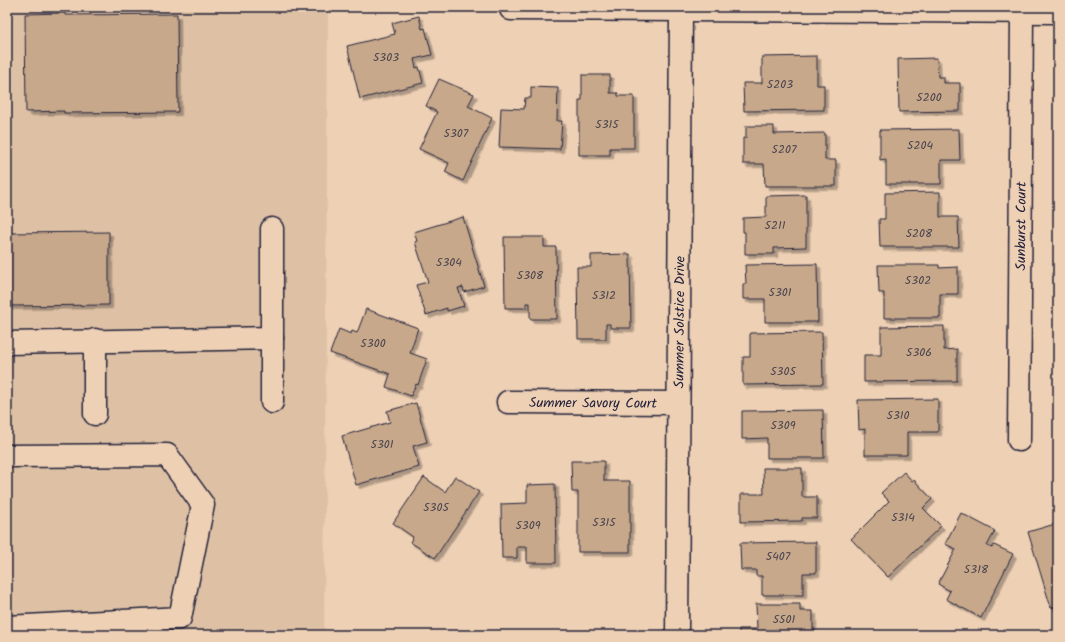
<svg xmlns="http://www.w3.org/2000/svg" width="1065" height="642" viewBox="0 0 1065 642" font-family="Kalam,sans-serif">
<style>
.built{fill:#dec1a5}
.building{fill:#c7a88a;stroke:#22223b;filter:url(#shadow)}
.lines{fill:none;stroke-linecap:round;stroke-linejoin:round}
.minor-casing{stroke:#22223b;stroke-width:25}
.minor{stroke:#eed0b4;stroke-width:22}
.labels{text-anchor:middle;stroke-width:3;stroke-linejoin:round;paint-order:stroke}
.number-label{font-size:12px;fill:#4b444f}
.street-label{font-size:14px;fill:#22223b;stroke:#eed0b4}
</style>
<defs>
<filter id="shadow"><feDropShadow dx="3.5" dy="3.5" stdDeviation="0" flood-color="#0004"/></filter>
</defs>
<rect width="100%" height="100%" fill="#eed0b4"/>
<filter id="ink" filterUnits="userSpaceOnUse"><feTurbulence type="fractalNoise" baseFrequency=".025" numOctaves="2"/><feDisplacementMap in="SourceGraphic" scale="8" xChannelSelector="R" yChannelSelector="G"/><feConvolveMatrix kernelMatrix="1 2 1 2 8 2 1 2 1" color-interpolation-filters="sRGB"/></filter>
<g filter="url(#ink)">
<path class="built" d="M 7,7 L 328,7 L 324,635 L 7,635 Z"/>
<g class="building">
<path d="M 65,13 L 65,15 L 177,14 L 178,112 L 64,113 L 64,111 L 26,112 L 25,14 Z"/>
<path d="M 419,16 L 422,29 L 425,28 L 432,55 L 414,59 L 416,68 L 419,67 L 423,83 L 360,99 L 347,46 L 395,34 L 392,23 Z"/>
<path d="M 817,56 L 817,85 L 824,85 L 824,110 L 744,111 L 743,83 L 762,83 L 762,57 Z"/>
<path d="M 937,58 L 938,77 L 944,77 L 944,83 L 960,83 L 960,111 L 899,112 L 898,59 Z"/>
<path d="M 582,75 L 610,75 L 610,93 L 618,93 L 618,96 L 634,96 L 634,148 L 610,148 L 610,155 L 579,155 L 579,100 L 582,100 Z"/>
<path d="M 439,79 L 474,94 L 468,106 L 492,118 L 463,181 L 445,172 L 449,163 L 419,149 L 437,112 L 426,106 Z"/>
<path d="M 531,87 L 558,88 L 557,121 L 562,121 L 560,149 L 499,147 L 501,108 L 524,109 L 525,98 L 531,98 Z"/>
<path d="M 746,126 L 774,126 L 774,134 L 825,133 L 825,160 L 836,160 L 836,186 L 765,186 L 764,164 L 743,164 L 743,138 L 746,138 Z"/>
<path d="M 959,129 L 960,160 L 941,160 L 941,184 L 886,184 L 886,159 L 880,160 L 880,130 Z"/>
<path d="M 940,192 L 940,217 L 958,217 L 959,247 L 880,247 L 879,219 L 885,219 L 885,193 Z"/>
<path d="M 806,195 L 806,247 L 774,248 L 774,254 L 745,254 L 745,232 L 743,232 L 743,218 L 766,217 L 766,196 Z"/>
<path d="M 463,217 L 484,286 L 464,292 L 463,287 L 458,288 L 464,306 L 447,311 L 447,308 L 426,315 L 416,285 L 428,282 L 415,242 L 417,241 L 414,232 Z"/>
<path d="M 109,232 L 109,305 L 7,306 L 7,233 Z"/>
<path d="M 504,237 L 544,237 L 544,247 L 556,247 L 557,319 L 530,319 L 530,303 L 526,303 L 526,308 L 505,308 Z"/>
<path d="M 630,254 L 631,328 L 610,328 L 610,324 L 606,324 L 606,339 L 578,339 L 577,267 L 591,267 L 591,255 Z"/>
<path d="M 817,264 L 818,322 L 765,322 L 765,299 L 743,299 L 743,284 L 746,284 L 745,265 Z"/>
<path d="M 878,265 L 939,265 L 939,268 L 958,267 L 958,294 L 940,294 L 940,318 L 884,318 L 884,293 L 879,293 Z"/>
<path d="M 366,309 L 418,328 L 410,353 L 427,359 L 418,385 L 416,384 L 411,396 L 386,387 L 390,374 L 330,353 L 339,329 L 351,334 L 352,331 L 357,333 Z"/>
<path d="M 944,326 L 944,350 L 957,349 L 957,381 L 864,382 L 864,355 L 881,355 L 881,327 Z"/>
<path d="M 822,332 L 823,384 L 743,385 L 743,357 L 750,357 L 750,333 Z"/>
<path d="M 938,399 L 938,432 L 907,432 L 907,455 L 865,455 L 865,429 L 859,430 L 858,400 Z"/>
<path d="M 416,403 L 427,442 L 413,446 L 419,467 L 356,485 L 342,436 L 390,422 L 387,411 Z"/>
<path d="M 823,410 L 824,458 L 767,458 L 767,438 L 742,439 L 742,411 Z"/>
<path d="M 571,461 L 604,461 L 604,481 L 630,481 L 630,552 L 578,552 L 578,492 L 572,492 Z"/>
<path d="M 763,468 L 802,468 L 802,497 L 817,497 L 817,518 L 802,518 L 802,521 L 741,522 L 741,494 L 764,494 Z"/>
<path d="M 904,472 L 912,481 L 914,480 L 932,499 L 923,508 L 941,526 L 888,577 L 851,539 L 889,501 L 881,493 Z"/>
<path d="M 455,476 L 479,492 L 435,558 L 410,542 L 413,537 L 393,523 L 424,477 L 445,492 Z"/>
<path d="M 555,484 L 556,563 L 527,563 L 527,547 L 517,547 L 517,558 L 502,558 L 501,504 L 527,503 L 527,485 Z"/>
<path d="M 961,513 L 995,531 L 987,546 L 992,548 L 994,545 L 1013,554 L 981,618 L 946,599 L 950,591 L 938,584 L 956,549 L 945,544 Z"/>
<path d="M 1055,524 L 1058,533 L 1058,606 L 1051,608 L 1028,532 Z"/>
<path d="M 816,542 L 816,573 L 803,573 L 803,595 L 762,595 L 762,576 L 756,576 L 756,570 L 741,570 L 740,543 Z"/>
<path d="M 756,604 L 800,604 L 800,611 L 813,611 L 813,628 L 814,628 L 814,635 L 739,635 L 739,629 L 757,629 Z"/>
</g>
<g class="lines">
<g class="minor-casing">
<g id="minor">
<path d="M 511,9 L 1058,12"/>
<path d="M 95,340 L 95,414"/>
<path d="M 7,343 L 272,338"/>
<path d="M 272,402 L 272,229"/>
<path id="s1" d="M 508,402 L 678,403"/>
<path id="s2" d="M 1019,440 L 1022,12"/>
<path d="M 7,456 L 167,455 L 203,505 L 180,618 L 7,627"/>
<path id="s3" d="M 677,635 L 681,10"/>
</g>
</g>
<use href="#minor" class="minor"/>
</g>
</g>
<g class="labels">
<g class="number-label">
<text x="386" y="61">5303</text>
<text x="780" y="88">5203</text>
<text x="929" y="101">5200</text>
<text x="607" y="128">5315</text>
<text x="456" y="137">5307</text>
<text x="920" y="149">5204</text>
<text x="784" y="153">5207</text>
<text x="775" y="229">5211</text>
<text x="919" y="237">5208</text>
<text x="449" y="266">5304</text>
<text x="530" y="279">5308</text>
<text x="918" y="284">5302</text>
<text x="780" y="296">5301</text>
<text x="604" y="299">5312</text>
<text x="373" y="347">5300</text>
<text x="919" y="356">5306</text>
<text x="783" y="375">5305</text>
<text x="898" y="419">5310</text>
<text x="783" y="429">5309</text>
<text x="382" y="448">5301</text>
<text x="436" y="511">5305</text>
<text x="903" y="521">5314</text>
<text x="604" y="526">5315</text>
<text x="528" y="529">5309</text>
<text x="778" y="560">5407</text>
<text x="976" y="573">5318</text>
<text x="784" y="623">5501</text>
</g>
<g class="street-label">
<text dy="5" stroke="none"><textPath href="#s2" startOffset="214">Sunburst Court</textPath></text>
<text dy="5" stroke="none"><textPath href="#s3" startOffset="313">Summer Solstice Drive</textPath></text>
<text dy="5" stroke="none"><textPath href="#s1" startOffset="85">Summer Savory Court</textPath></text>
</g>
</g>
<rect width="1065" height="642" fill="none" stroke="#eed0b4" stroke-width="24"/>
<rect x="12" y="12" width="1041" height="618" fill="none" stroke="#22223b" stroke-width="1.5" filter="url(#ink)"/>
</svg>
